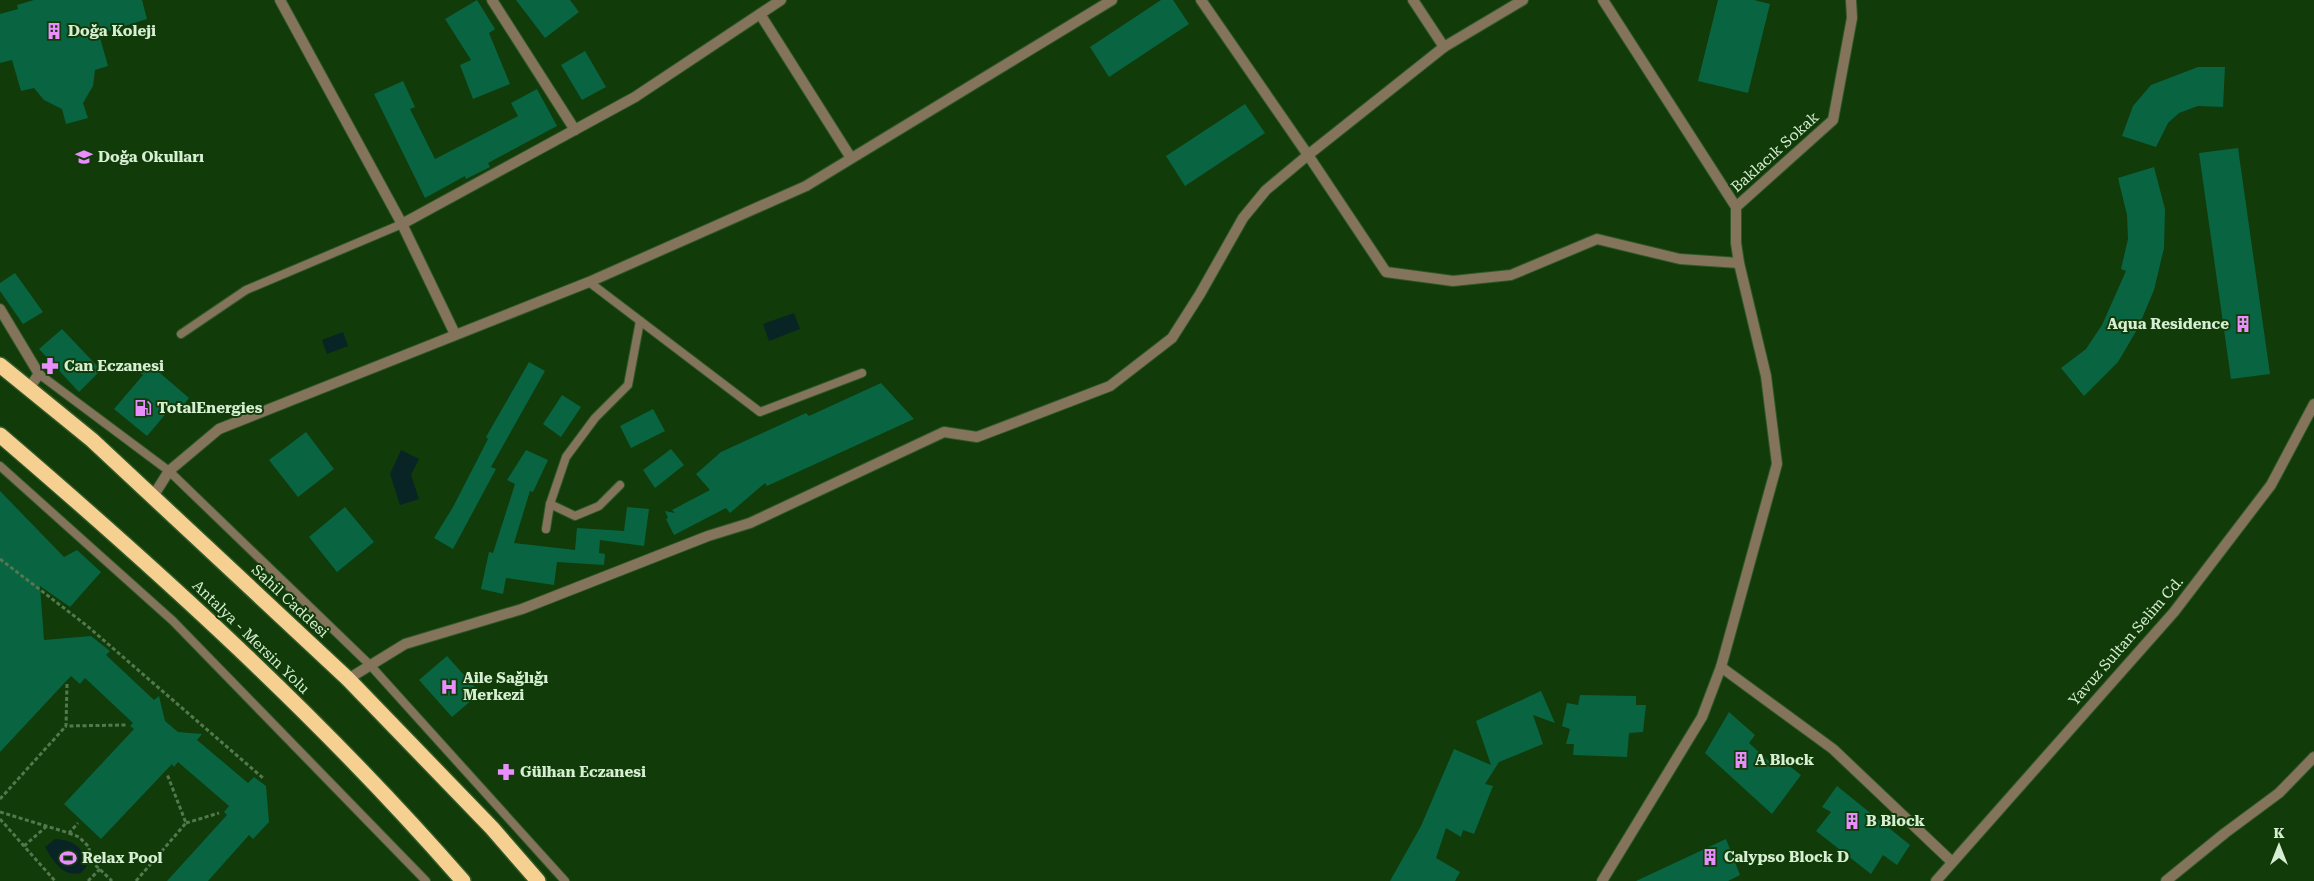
<svg xmlns="http://www.w3.org/2000/svg" width="2314" height="881" viewBox="0 0 2314 881" font-family="'Roboto Serif',serif">
<style>
.water{fill:#092425}
.building{fill:#096442}
.lines{fill:none;stroke-linecap:round;stroke-linejoin:round}
.lane-casing{stroke:#315829;stroke-width:10}
.street-casing{stroke:#315829;stroke-width:12}
.highway-casing{stroke:#315829;stroke-width:18}
.path{stroke:#54784e;stroke-width:3;stroke-dasharray:4 2.5;stroke-linecap:butt}
.lane{stroke:#83745b;stroke-width:8}
.street{stroke:#83745b;stroke-width:10}
.highway{stroke:#f5d091;stroke-width:15}
.labels{text-anchor:middle;stroke-width:4;stroke-linejoin:round;paint-order:stroke}
.poi-label{font-size:15px;font-weight:bold;fill:#d6eed2;stroke:#113b09;text-anchor:start}
.street-label{font-size:15px;fill:#d6eed2;stroke:#113b09}
</style>
<rect width="100%" height="100%" fill="#113b09"/>
<g class="water">
<path d="M 794,313 L 800,329 L 769,341 L 763,324 Z"/>
<path d="M 343,332 L 348,346 L 327,354 L 322,340 Z"/>
<path d="M 401,450 L 419,459 L 411,475 L 419,499 L 400,505 L 390,474 Z"/>
<path d="M 55,839 C 74,840 84,848 87,866 L 81,873 C 62,877 54,862 45,847 Z"/>
</g>
<g class="building">
<path d="M 34,0 L 142,0 L 147,19 L 99,34 L 108,66 L 95,70 L 93,86 L 83,103 L 88,118 L 66,124 L 62,109 L 44,100 L 34,88 L 21,91 L 12,60 L 0,63 L 0,14 L 18,9 L 17,5 Z"/>
<path d="M 477,0 L 495,29 L 489,33 L 510,84 L 473,99 L 460,65 L 471,60 L 445,19 Z"/>
<path d="M 516,0 L 570,0 L 579,12 L 545,38 Z"/>
<path d="M 1161,0 L 1173,0 L 1189,24 L 1109,77 L 1090,47 Z"/>
<path d="M 1718,0 L 1754,0 L 1770,4 L 1748,93 L 1698,81 Z"/>
<path d="M 585,51 L 606,87 L 582,100 L 561,65 Z"/>
<path d="M 2198,67 L 2225,67 L 2223,107 L 2198,106 L 2179,113 L 2168,123 L 2156,147 L 2122,136 L 2133,106 L 2151,85 Z"/>
<path d="M 403,81 L 415,107 L 410,109 L 435,159 L 518,116 L 511,103 L 537,89 L 557,126 L 488,163 L 490,167 L 466,179 L 465,176 L 425,198 L 374,94 Z"/>
<path d="M 1245,104 L 1265,133 L 1185,186 L 1166,156 Z"/>
<path d="M 2238,148 L 2270,374 L 2231,379 L 2199,153 Z"/>
<path d="M 2154,167 L 2165,209 L 2164,248 L 2154,290 L 2138,328 L 2118,362 L 2084,396 L 2061,368 L 2086,349 L 2102,325 L 2126,271 L 2121,269 L 2128,239 L 2127,215 L 2118,178 Z"/>
<path d="M 15,273 L 43,312 L 23,324 L 0,291 L 0,283 Z"/>
<path d="M 62,329 L 101,370 L 79,392 L 39,349 Z"/>
<path d="M 146,361 L 189,398 L 181,408 L 175,403 L 147,436 L 114,409 L 143,375 L 138,371 Z"/>
<path d="M 529,362 L 545,371 L 491,467 L 496,469 L 453,549 L 434,538 L 453,507 L 488,439 L 486,437 Z"/>
<path d="M 881,383 L 914,419 L 767,486 L 765,483 L 730,513 L 726,508 L 674,535 L 666,519 L 668,518 L 665,511 L 675,513 L 672,510 L 710,490 L 696,474 L 721,452 L 806,413 L 809,416 Z"/>
<path d="M 562,395 L 581,407 L 561,437 L 543,424 Z"/>
<path d="M 653,409 L 665,431 L 631,448 L 620,426 Z"/>
<path d="M 306,432 L 334,469 L 298,497 L 269,460 Z"/>
<path d="M 671,449 L 684,465 L 655,488 L 643,470 Z"/>
<path d="M 526,450 L 548,460 L 533,492 L 530,491 L 514,543 L 575,550 L 577,528 L 624,531 L 627,507 L 649,509 L 644,546 L 600,540 L 599,553 L 605,554 L 604,565 L 557,562 L 554,585 L 506,578 L 503,594 L 481,589 L 489,552 L 493,553 L 515,484 L 507,480 Z"/>
<path d="M 0,491 L 64,557 L 77,550 L 101,572 L 70,607 L 40,586 L 44,640 L 91,636 L 110,651 L 106,655 L 154,700 L 159,696 L 165,721 L 178,732 L 202,734 L 197,740 L 248,783 L 254,777 L 266,786 L 269,822 L 253,839 L 249,835 L 208,881 L 167,881 L 227,815 L 224,812 L 229,806 L 178,762 L 174,767 L 172,764 L 101,839 L 64,804 L 134,729 L 130,726 L 133,723 L 85,678 L 80,684 L 71,676 L 0,752 Z"/>
<path d="M 345,507 L 374,542 L 337,572 L 309,537 Z"/>
<path d="M 447,656 L 480,693 L 452,717 L 419,680 Z"/>
<path d="M 1541,691 L 1555,723 L 1533,715 L 1543,744 L 1499,762 L 1485,784 L 1493,786 L 1474,834 L 1463,830 L 1461,837 L 1446,828 L 1436,858 L 1460,872 L 1455,881 L 1390,881 L 1421,826 L 1454,749 L 1491,765 L 1476,721 Z"/>
<path d="M 1580,695 L 1636,696 L 1636,705 L 1646,705 L 1643,732 L 1629,733 L 1627,757 L 1573,755 L 1574,744 L 1566,744 L 1570,729 L 1562,726 L 1567,703 L 1578,705 Z"/>
<path d="M 1729,712 L 1755,735 L 1749,743 L 1772,764 L 1778,757 L 1801,775 L 1772,814 L 1705,753 Z"/>
<path d="M 1837,786 L 1910,845 L 1897,865 L 1883,855 L 1871,874 L 1816,831 L 1831,812 L 1822,807 Z"/>
<path d="M 1726,839 L 1740,875 L 1728,881 L 1636,881 Z"/>
</g>
<g class="lines">
<g class="lane-casing">
<g id="lane">
<path d="M 589,282 L 760,412 L 862,373"/>
<path d="M 181,334 L 246,290 L 402,224"/>
<path d="M 39,374 L 169,471 L 370,665 L 565,881"/>
<path d="M 0,466 L 173,621 L 426,881"/>
<path d="M 550,504 L 575,516 L 599,506 L 620,485"/>
<path d="M 546,529 L 550,504 L 566,457 L 595,418 L 628,385 L 640,321"/>
</g>
</g>
<g class="street-casing">
<g id="street">
<path d="M 280,0 L 402,224 L 455,334"/>
<path d="M 492,0 L 575,130"/>
<path d="M 1201,0 L 1308,155 L 1444,47"/>
<path d="M 1413,0 L 1444,47 L 1523,0"/>
<path d="M 760,14 L 851,158"/>
<path d="M 1736,207 L 1833,120 L 1852,18 L 1851,0"/>
<path d="M 402,224 L 635,97 L 781,0"/>
<path d="M 0,309 L 39,374 L 29,388"/>
<path d="M 152,498 L 169,471 L 219,429 L 589,282 L 806,186 L 1112,0"/>
<path d="M 1721,667 L 1833,749 L 1952,862"/>
<path d="M 348,679 L 405,644 L 522,609 L 708,536 L 750,523 L 944,432 L 977,437 L 1110,386 L 1172,338 L 1200,294 L 1243,218 L 1266,190 L 1308,155 L 1386,272 L 1453,281 L 1511,275 L 1597,239 L 1680,259 L 1739,263"/>
<path d="M 1602,881 L 1702,717 L 1721,667 L 1777,464 L 1766,376 L 1739,263 L 1736,243 L 1736,207 L 1603,0"/>
<path d="M 1936,881 L 2174,612 L 2271,485 L 2314,404"/>
<path d="M 2166,881 L 2225,833 L 2279,793 L 2314,757"/>
</g>
</g>
<g class="highway-casing">
<g id="highway">
<path d="M 0,365 L 92,440 L 348,679 L 492,828 L 538,881"/>
<path d="M 0,435 C 162,574 322,719 463,881"/>
</g>
</g>
<g class="path">
<path d="M 0,559 L 86,625 L 263,778"/>
<path d="M 67,684 L 66,726 L 126,725"/>
<path d="M 0,799 L 66,726"/>
<path d="M 0,812 L 69,833 L 78,823"/>
<path d="M 0,819 L 55,881"/>
<path d="M 186,823 L 219,813"/>
<path d="M 69,833 L 79,837 L 89,847 L 90,860 L 112,881"/>
<path d="M 24,846 L 47,826"/>
<path d="M 88,881 L 100,869"/>
<path d="M 136,881 L 186,823 L 167,774"/>
</g>
<use href="#lane" class="lane"/>
<use href="#street" class="street"/>
<use href="#highway" class="highway"/>
</g>
<defs>
<g id="building-bare" transform="scale(1.35)"><path d="M-4-6H4V6H1V3H-1V6H-4ZM-2.5-4.3h1.7v1.8h-1.7ZM.8-4.3h1.7v1.8H.8ZM-2.5-1h1.7V.8h-1.7ZM.8-1h1.7V.8H.8Z" fill="#ea8dfd" stroke="#113b09" stroke-width="2.5" paint-order="stroke"/></g>
<g id="school-bare" transform="scale(1.35)"><path d="M0-5L7-2L0 1L-7-2ZM-4 1L0 2.5L4 1V4Q0 6-4 4Z" fill="#ea8dfd" stroke="#113b09" stroke-width="2.5" paint-order="stroke"/></g>
<g id="pharmacy-bare" transform="scale(1.35)"><path d="M-2-6h4v4h4v4h-4v4h-4v-4h-4v-4h4Z" fill="#ea8dfd" stroke="#113b09" stroke-width="2.5" paint-order="stroke"/></g>
<g id="fuel-bare" transform="scale(1.35)"><path d="M-5.5-6h7V0h2V4h1.3V-2.5L3-4.5l.8-.8L6-3V5H2.5V1h-1V6h-7ZM-4.2-4.7v3.2H.2V-4.7Z" fill="#ea8dfd" stroke="#113b09" stroke-width="2.5" paint-order="stroke"/></g>
<g id="hospital-bare" transform="scale(1.35)"><path d="M-5-5h3v3.5h4V-5h3V5h-3V1.5h-4V5h-3Z" fill="#ea8dfd" stroke="#113b09" stroke-width="2.5" paint-order="stroke"/></g>
<g id="stadium-bare" transform="scale(1.35)"><path d="M0-5a6.5 5 0 1 0 0 10a6.5 5 0 1 0 0-10ZM-3.5-1.8h7v3.6h-7Z" fill="#ea8dfd" stroke="#113b09" stroke-width="2.5" paint-order="stroke"/></g>
</defs>
<g fill-rule="evenodd">
<use href="#building-bare" x="54" y="31"/>
<use href="#school-bare" x="84" y="157"/>
<use href="#building-bare" x="2243" y="324"/>
<use href="#pharmacy-bare" x="50" y="366"/>
<use href="#fuel-bare" x="143" y="408"/>
<use href="#hospital-bare" x="449" y="687"/>
<use href="#building-bare" x="1741" y="760"/>
<use href="#pharmacy-bare" x="506" y="772"/>
<use href="#building-bare" x="1852" y="821"/>
<use href="#building-bare" x="1710" y="857"/>
<use href="#stadium-bare" x="68" y="858"/>
</g>
<g class="labels">
<g class="poi-label">
<text x="68" y="36">Doğa Koleji</text>
<text x="98" y="162">Doğa Okulları</text>
<text x="2229" y="329" text-anchor="end">Aqua Residence</text>
<text x="64" y="371">Can Eczanesi</text>
<text x="157" y="413">TotalEnergies</text>
<text x="463" y="683">Aile Sağlığı<tspan x="463" dy="17">Merkezi</tspan></text>
<text x="1755" y="765">A Block</text>
<text x="520" y="777">Gülhan Eczanesi</text>
<text x="1866" y="826">B Block</text>
<text x="1724" y="862">Calypso Block D</text>
<text x="82" y="863">Relax Pool</text>
</g>
<g class="street-label">
<text transform="translate(1775 152) rotate(-42)" y="5">Baklacık Sokak</text>
<text transform="translate(290 601) rotate(43)" y="5">Sahil Caddesi</text>
<text transform="translate(251 637) rotate(44)" y="5">Antalya - Mersin Yolu</text>
<text transform="translate(2126 641) rotate(-49)" y="5">Yavuz Sultan Selim Cd.</text>
</g>
</g>
<g transform="translate(2279 846)" stroke="#113b09" stroke-width="4" paint-order="stroke">
<path d="M0-4L9 19L0 12L-9 19Z" fill="#d6eed2"/>
<text y="-8" font-size="14" font-weight="bold" text-anchor="middle" fill="#d6eed2">K</text>
</g>
</svg>
